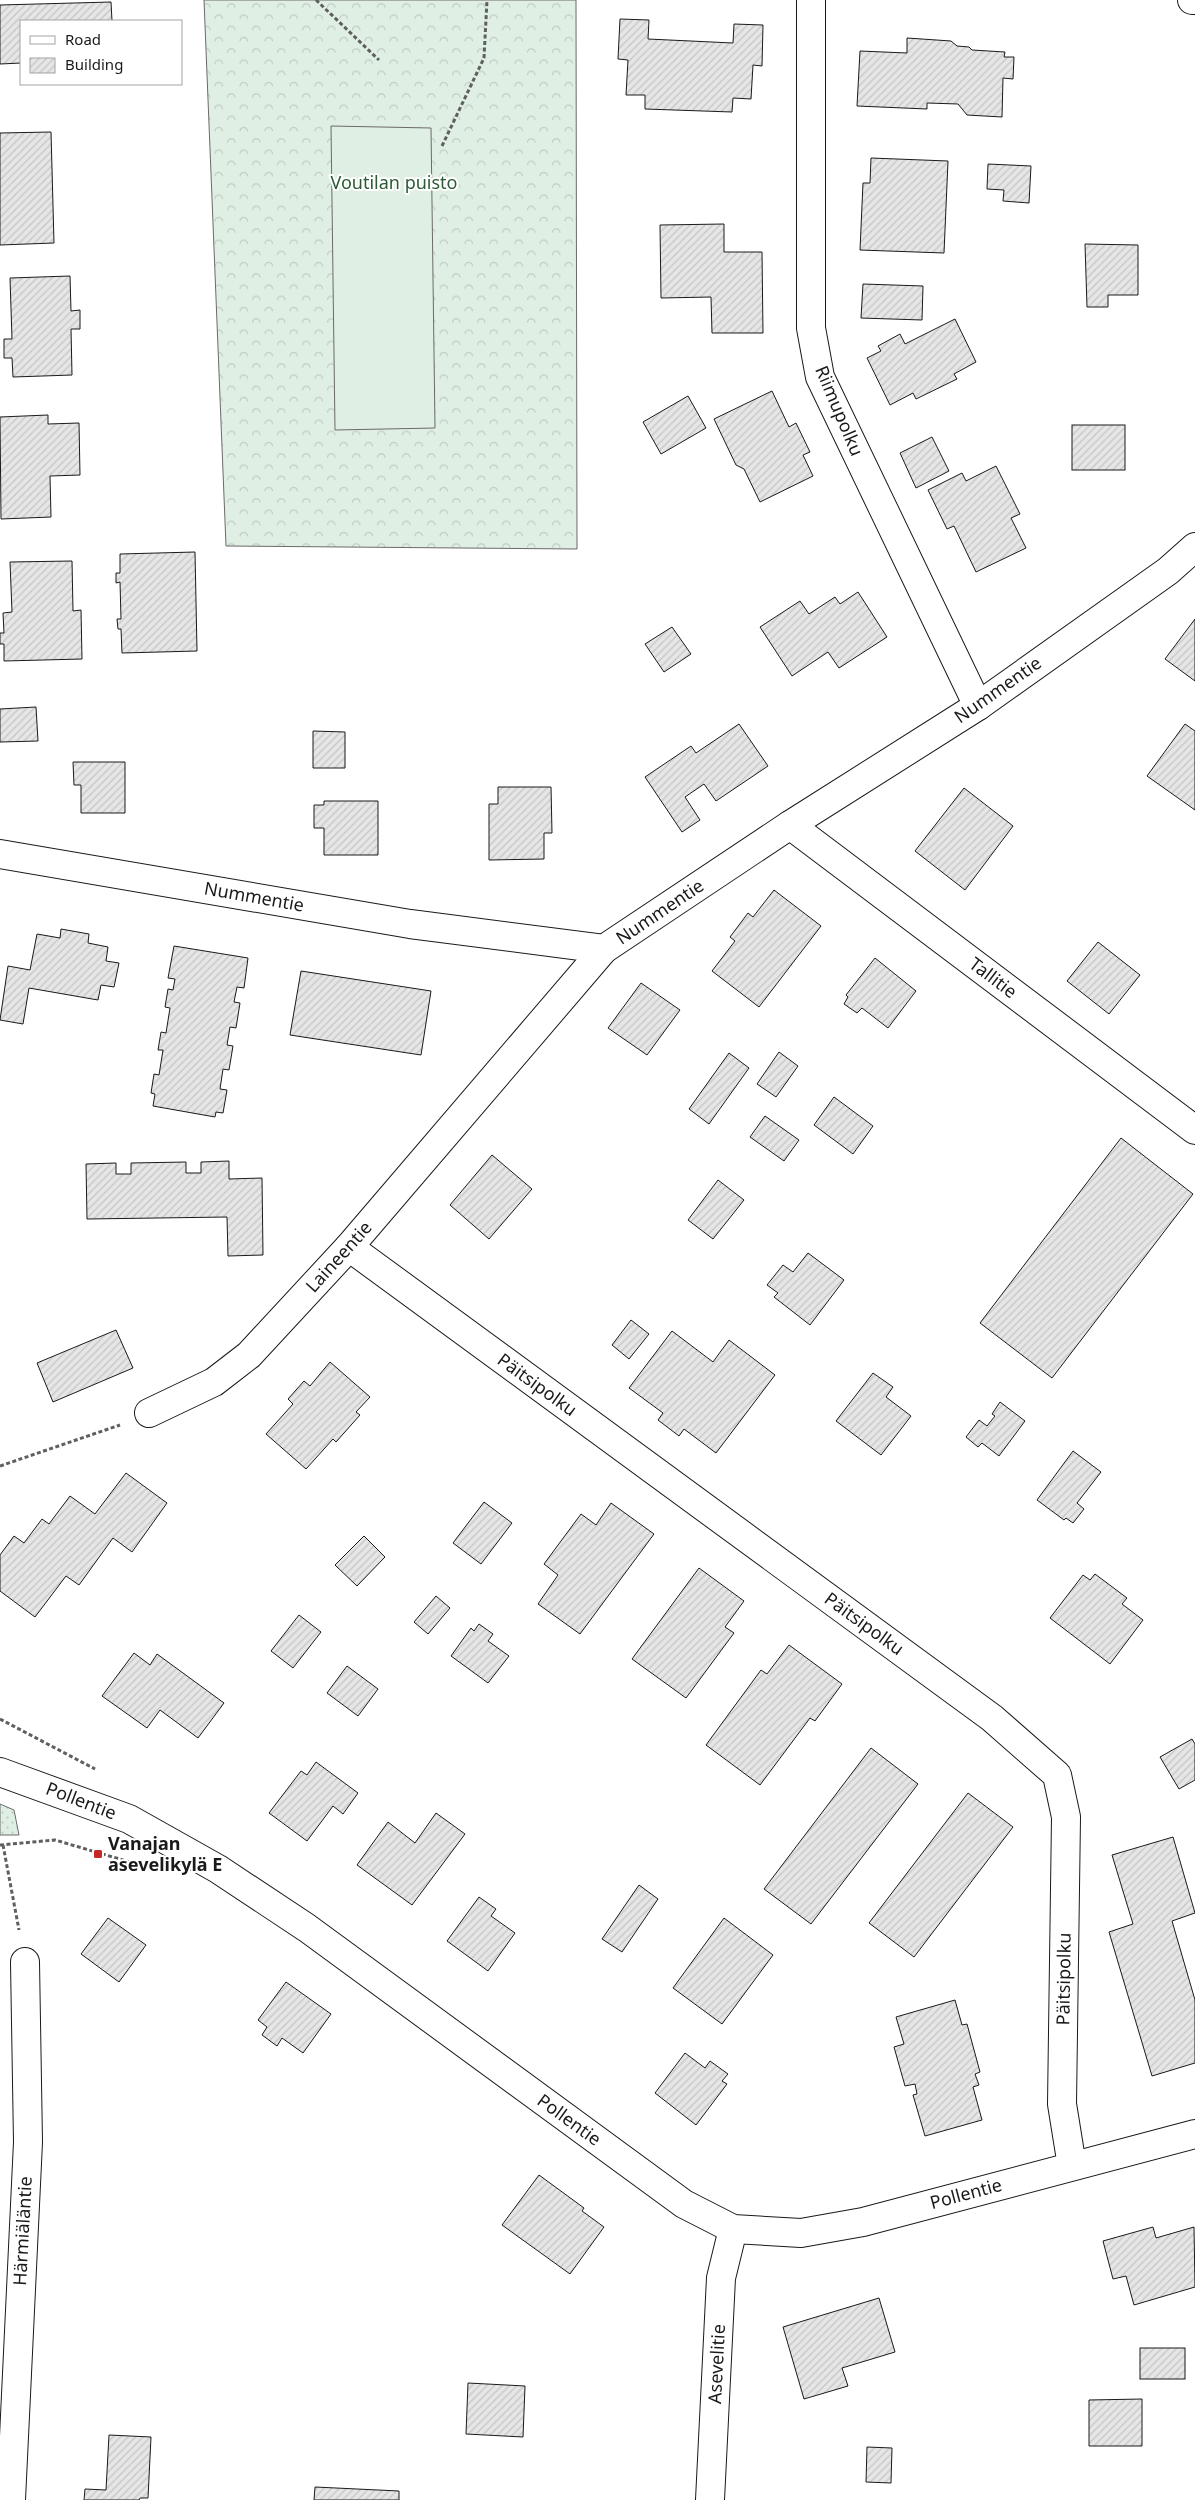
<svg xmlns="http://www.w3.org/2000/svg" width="1195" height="2500" viewBox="0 0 1195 2500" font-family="'Noto Sans',sans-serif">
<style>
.grass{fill:url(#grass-dots);stroke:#6a6a6a}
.forest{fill:url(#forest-crowns);stroke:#6a6a6a}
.garden{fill:#e0efe3;stroke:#6a6a6a}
.building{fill:url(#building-hatch);stroke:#1a1a1a}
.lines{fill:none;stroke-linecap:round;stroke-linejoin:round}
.street-casing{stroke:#1a1a1a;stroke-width:30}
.path{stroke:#5f5f5f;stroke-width:3;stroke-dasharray:4 2.5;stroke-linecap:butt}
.street{stroke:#fff;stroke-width:28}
.poi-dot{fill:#c62828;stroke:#fff;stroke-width:2}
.labels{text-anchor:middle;stroke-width:4;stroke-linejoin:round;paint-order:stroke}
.park-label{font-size:18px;fill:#2b5a34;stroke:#fff}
.street-label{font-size:18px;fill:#1a1a1a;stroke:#fff}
.poi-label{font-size:18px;font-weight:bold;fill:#1a1a1a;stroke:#fff;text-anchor:start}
</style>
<defs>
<pattern id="grass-dots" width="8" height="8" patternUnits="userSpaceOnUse" patternTransform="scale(1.25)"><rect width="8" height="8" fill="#e0efe3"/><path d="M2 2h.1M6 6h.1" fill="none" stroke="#c0ccc2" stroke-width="1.8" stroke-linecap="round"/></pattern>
<pattern id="forest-crowns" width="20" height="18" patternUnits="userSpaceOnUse" patternTransform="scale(1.25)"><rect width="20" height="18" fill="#e0efe3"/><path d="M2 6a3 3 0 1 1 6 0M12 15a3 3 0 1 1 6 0" fill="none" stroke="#c0ccc2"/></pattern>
<pattern id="building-hatch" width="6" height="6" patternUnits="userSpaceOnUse" patternTransform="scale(1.25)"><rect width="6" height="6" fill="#e6e6e6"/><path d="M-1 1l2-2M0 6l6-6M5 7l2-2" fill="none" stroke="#c5c5c5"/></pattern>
</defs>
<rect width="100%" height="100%" fill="#fff"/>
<path class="grass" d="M 0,1804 L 14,1810 L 19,1835 L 0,1835 Z"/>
<path class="forest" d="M 204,0 L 576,0 L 577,549 L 226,546 Z"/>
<path class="garden" d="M 331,126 L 431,128 L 435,428 L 335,430 Z"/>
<g class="building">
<path d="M 111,2 L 112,21 L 21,21 L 21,63 L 0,64 L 0,5 Z"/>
<path d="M 620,19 L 649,20 L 648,39 L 733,43 L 734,24 L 763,25 L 762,66 L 753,65 L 751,99 L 733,98 L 732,112 L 645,109 L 645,95 L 626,95 L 628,60 L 618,59 Z"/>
<path d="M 907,38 L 951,41 L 957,46 L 969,47 L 972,50 L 1005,52 L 1004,57 L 1014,57 L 1013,79 L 1003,78 L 1002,117 L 967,115 L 958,104 L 927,103 L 927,109 L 857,106 L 860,51 L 907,53 Z"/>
<path d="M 51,132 L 54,243 L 0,245 L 0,133 Z"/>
<path d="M 871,158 L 948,161 L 944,253 L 860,250 L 863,183 L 870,183 Z"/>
<path d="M 988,164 L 1031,166 L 1029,203 L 1003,201 L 1004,190 L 987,189 Z"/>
<path d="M 724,224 L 724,252 L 762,252 L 763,333 L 712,333 L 711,297 L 661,298 L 660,225 Z"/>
<path d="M 1085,244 L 1138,245 L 1138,295 L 1108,295 L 1108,307 L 1087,307 Z"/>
<path d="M 70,276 L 71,311 L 80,310 L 80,329 L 71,329 L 72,375 L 13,377 L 12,358 L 4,358 L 4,339 L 12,339 L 10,278 Z"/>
<path d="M 863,284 L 923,286 L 922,320 L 861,318 Z"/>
<path d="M 955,319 L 976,362 L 954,374 L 957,379 L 916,399 L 913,393 L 890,405 L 867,358 L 881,351 L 878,346 L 900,334 L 905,344 Z"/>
<path d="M 772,391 L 789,427 L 796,423 L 810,452 L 803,455 L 813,476 L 760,502 L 744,469 L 736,465 L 714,419 Z"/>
<path d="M 688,396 L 706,428 L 661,454 L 643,422 Z"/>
<path d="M 48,415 L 48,424 L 79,423 L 80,475 L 50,476 L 51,517 L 1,519 L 0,417 Z"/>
<rect x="1072" y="425" width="53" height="45"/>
<path d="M 932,437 L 949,471 L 916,488 L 900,453 Z"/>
<path d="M 996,466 L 1020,514 L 1011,518 L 1026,548 L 976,572 L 954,526 L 947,529 L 928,490 L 962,473 L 966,481 Z"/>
<path d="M 195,552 L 197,651 L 122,653 L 121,629 L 118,629 L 117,619 L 121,619 L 120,582 L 116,583 L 116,573 L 120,573 L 120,554 Z"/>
<path d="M 72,561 L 73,611 L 81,610 L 82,659 L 4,661 L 4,644 L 0,644 L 0,633 L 4,633 L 3,613 L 12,612 L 10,562 Z"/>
<path d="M 858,592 L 887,637 L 839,668 L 828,652 L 792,676 L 760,627 L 800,601 L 809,614 L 835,597 L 840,604 Z"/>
<path d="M 1195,619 L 1195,681 L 1165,659 Z"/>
<path d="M 672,627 L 691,654 L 664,672 L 645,644 Z"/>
<path d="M 36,707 L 38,741 L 0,742 L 0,709 Z"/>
<path d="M 739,724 L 768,766 L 716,801 L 704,784 L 685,797 L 700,820 L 682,832 L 645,777 L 691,746 L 696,753 Z"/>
<path d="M 1185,724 L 1195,731 L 1195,810 L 1147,776 Z"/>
<path d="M 313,731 L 345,732 L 345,768 L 313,768 Z"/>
<path d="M 73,762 L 125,762 L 125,813 L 81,813 L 81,785 L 74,785 Z"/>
<path d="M 498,787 L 551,787 L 552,833 L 544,833 L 544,859 L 489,860 L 489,804 L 498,804 Z"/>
<path d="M 964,788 L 1013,826 L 965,890 L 915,851 Z"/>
<path d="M 324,801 L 378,801 L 378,855 L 324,855 L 324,828 L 314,828 L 314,805 L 324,805 Z"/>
<path d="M 774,890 L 821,926 L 759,1007 L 712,971 L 735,941 L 730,937 L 748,913 L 753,917 Z"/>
<path d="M 61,929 L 89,934 L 88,943 L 108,947 L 106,961 L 119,963 L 114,987 L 101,985 L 98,1000 L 29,988 L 23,1024 L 0,1020 L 8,966 L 30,970 L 37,934 L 60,938 Z"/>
<path d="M 1098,942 L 1140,975 L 1109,1014 L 1067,981 Z"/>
<path d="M 174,946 L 248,958 L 244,988 L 237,987 L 234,1002 L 240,1003 L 236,1028 L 230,1027 L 227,1045 L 233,1046 L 229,1070 L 223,1069 L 220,1089 L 227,1090 L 223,1113 L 216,1112 L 215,1117 L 153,1106 L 155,1094 L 151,1093 L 154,1074 L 159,1075 L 163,1050 L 158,1050 L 161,1032 L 166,1033 L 170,1008 L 165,1007 L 168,989 L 173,990 L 175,979 L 168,978 Z"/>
<path d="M 875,958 L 916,991 L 888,1028 L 862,1008 L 857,1013 L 844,1004 L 848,997 L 846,995 Z"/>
<path d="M 301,971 L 431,991 L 421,1055 L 290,1035 Z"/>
<path d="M 641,983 L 680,1010 L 647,1055 L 608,1028 Z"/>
<path d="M 779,1052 L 798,1066 L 776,1097 L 757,1084 Z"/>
<path d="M 729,1053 L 749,1068 L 709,1124 L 689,1109 Z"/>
<path d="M 834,1097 L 873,1126 L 853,1154 L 814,1125 Z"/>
<path d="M 765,1116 L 799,1140 L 784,1161 L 750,1137 Z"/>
<path d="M 1121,1138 L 1193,1194 L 1052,1378 L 980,1323 Z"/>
<path d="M 492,1155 L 532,1189 L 489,1239 L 450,1205 Z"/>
<path d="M 229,1161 L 229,1179 L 262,1178 L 263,1255 L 228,1256 L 227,1217 L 87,1219 L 86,1164 L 116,1163 L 116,1174 L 131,1174 L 131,1163 L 186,1162 L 186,1173 L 201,1173 L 201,1162 Z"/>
<path d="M 718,1180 L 744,1200 L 713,1239 L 688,1220 Z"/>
<path d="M 808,1253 L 844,1280 L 810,1325 L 774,1297 L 778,1293 L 767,1285 L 783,1265 L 793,1272 Z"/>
<path d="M 631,1320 L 649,1334 L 629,1359 L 612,1345 Z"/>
<path d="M 116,1330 L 133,1368 L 53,1402 L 37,1363 Z"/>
<path d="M 672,1331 L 713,1362 L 729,1340 L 775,1375 L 716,1453 L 684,1429 L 679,1436 L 658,1420 L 663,1413 L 629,1388 Z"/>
<path d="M 330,1362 L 370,1397 L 356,1412 L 360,1415 L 336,1442 L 333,1439 L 306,1469 L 266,1434 L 293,1404 L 288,1399 L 304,1381 L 310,1386 Z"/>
<path d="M 873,1373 L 893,1387 L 886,1397 L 911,1416 L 881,1455 L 836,1421 Z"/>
<path d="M 1000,1402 L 1025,1421 L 999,1456 L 982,1443 L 978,1447 L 966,1437 L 979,1420 L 987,1426 L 995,1416 L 992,1414 Z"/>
<path d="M 1073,1451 L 1101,1472 L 1077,1503 L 1084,1509 L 1073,1523 L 1066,1518 L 1064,1520 L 1037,1500 Z"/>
<path d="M 126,1473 L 167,1503 L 132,1552 L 113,1538 L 79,1585 L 66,1576 L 35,1617 L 0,1591 L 0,1555 L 14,1536 L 24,1543 L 42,1519 L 49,1524 L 70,1496 L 95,1514 Z"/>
<path d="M 484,1502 L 512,1523 L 481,1564 L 453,1543 Z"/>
<path d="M 611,1503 L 654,1534 L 580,1634 L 538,1604 L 558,1575 L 544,1564 L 581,1514 L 596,1525 Z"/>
<path d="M 364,1536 L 385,1557 L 357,1586 L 335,1565 Z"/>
<path d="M 699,1568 L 744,1601 L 725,1627 L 734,1633 L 686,1698 L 632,1659 Z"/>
<path d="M 1095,1574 L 1127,1598 L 1122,1604 L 1143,1620 L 1110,1664 L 1050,1618 L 1083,1575 L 1090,1580 Z"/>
<path d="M 436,1596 L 450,1608 L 428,1634 L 414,1622 Z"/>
<path d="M 299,1615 L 321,1632 L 293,1668 L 271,1651 Z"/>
<path d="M 479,1624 L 493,1634 L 488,1641 L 509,1656 L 488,1683 L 451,1656 L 471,1628 L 474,1631 Z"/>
<path d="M 789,1645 L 842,1684 L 815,1721 L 810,1718 L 760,1785 L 706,1745 L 761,1670 L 767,1674 Z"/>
<path d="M 134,1653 L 150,1665 L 157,1654 L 224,1703 L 198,1738 L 160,1710 L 147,1728 L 102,1696 Z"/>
<path d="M 347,1666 L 378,1689 L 358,1716 L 327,1693 Z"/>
<path d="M 1192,1739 L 1195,1744 L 1195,1780 L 1179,1789 L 1160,1757 Z"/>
<path d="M 871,1748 L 918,1784 L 811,1924 L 764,1889 Z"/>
<path d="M 316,1762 L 358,1793 L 343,1814 L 333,1806 L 307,1841 L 269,1813 L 301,1771 L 307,1775 Z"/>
<path d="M 968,1793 L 1013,1827 L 914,1957 L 869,1923 Z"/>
<path d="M 436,1813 L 465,1834 L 412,1905 L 357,1865 L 388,1822 L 415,1843 Z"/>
<path d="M 1173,1837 L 1195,1913 L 1172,1921 L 1195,2000 L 1195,2063 L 1152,2076 L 1109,1932 L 1133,1924 L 1112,1855 Z"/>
<path d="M 639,1885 L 658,1899 L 622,1952 L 602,1939 Z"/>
<path d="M 479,1897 L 496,1909 L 491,1916 L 515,1933 L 488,1971 L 447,1941 Z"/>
<path d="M 108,1918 L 146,1945 L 119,1982 L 81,1954 Z"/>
<path d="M 724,1918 L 773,1955 L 722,2024 L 673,1988 Z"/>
<path d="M 286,1982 L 331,2014 L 303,2053 L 282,2038 L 277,2046 L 262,2035 L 267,2027 L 258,2020 Z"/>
<path d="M 955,2000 L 962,2025 L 967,2024 L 980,2072 L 975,2074 L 979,2085 L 973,2087 L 982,2120 L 925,2136 L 913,2095 L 917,2094 L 915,2084 L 905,2086 L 894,2047 L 904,2044 L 896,2017 Z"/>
<path d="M 685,2053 L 705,2068 L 710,2061 L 728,2074 L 722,2081 L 727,2084 L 696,2125 L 655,2093 Z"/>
<path d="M 539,2175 L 584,2208 L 582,2211 L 604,2227 L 570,2274 L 502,2225 Z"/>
<path d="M 1153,2227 L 1156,2238 L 1194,2227 L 1195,2287 L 1134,2305 L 1126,2276 L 1113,2279 L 1103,2241 Z"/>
<path d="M 879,2298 L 895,2352 L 842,2368 L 848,2386 L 804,2399 L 783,2327 Z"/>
<rect x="1140" y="2348" width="45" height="31"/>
<path d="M 468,2383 L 525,2386 L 523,2437 L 466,2434 Z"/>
<path d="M 1142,2399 L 1142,2446 L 1089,2446 L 1089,2400 Z"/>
<path d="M 109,2435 L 151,2437 L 148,2498 L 140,2498 L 139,2500 L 84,2500 L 85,2489 L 106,2490 Z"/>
<path d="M 867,2447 L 892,2448 L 891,2483 L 866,2482 Z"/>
<path d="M 315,2487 L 399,2491 L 399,2500 L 314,2500 Z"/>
</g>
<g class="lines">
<g class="street-casing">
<g id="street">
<path d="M 811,0 L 811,328 L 820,377 L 978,706"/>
<path d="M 1192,0 L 1195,0"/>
<path d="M 790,825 L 1195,1130"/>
<path d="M 0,854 L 410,924 L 604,949 L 790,825 L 978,706 L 1168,571 L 1195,547"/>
<path d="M 349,1247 L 992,1718 L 1057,1775 L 1066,1817 L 1062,2104 L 1072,2166"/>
<path d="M 149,1413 L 214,1382 L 249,1355 L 349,1247 L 604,949"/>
<path d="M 0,1772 L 129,1819 L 218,1869 L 307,1928 L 684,2204 L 733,2229 L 801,2233 L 863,2222 L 1195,2134"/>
<path d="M 11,2500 L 28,2142 L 25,1962"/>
<path d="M 710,2500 L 721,2278 L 733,2229"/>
</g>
</g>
<g class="path">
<path d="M 316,0 L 379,60"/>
<path d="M 442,146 L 484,58 L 487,0"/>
<path d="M 0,1466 L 120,1425"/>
<path d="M 0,1719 L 95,1769"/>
<path d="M 0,1845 L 55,1840 L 140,1865"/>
<path d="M 3,1845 L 19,1930"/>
</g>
<use href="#street" class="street"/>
</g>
<rect class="poi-dot" x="93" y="1849" width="10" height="10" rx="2.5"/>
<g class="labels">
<g class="park-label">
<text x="394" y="189">Voutilan puisto</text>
</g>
<g class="street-label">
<text transform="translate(839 411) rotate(67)" y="6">Riimupolku</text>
<text transform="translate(998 690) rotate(-35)" y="6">Nummentie</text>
<text transform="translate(254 897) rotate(10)" y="6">Nummentie</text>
<text transform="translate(660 912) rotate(-34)" y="6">Nummentie</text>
<text transform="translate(993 978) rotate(37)" y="6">Tallitie</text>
<text transform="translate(339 1257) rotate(-48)" y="6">Laineentie</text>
<text transform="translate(537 1385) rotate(36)" y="6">Päitsipolku</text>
<text transform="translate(864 1624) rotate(36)" y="6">Päitsipolku</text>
<text transform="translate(81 1801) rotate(21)" y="6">Pollentie</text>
<text transform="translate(1064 1979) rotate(-89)" y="6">Päitsipolku</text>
<text transform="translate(569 2120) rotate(36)" y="6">Pollentie</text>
<text transform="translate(966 2194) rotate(-15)" y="6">Pollentie</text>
<text transform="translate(23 2231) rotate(-87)" y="6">Härmiäläntie</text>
<text transform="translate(717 2364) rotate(-87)" y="6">Asevelitie</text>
</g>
<g class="poi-label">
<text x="108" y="1850">Vanajan<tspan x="108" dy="21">asevelikylä E</tspan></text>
</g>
</g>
<rect x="20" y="20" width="162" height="65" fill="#ffffff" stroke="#a3a3a3"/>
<rect x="30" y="36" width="25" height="8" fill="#ffffff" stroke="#a3a3a3"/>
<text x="65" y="45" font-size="15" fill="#1a1a1a">Road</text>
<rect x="30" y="58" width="25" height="15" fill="url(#building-hatch)" stroke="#a3a3a3"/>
<text x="65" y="70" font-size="15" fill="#1a1a1a">Building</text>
</svg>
